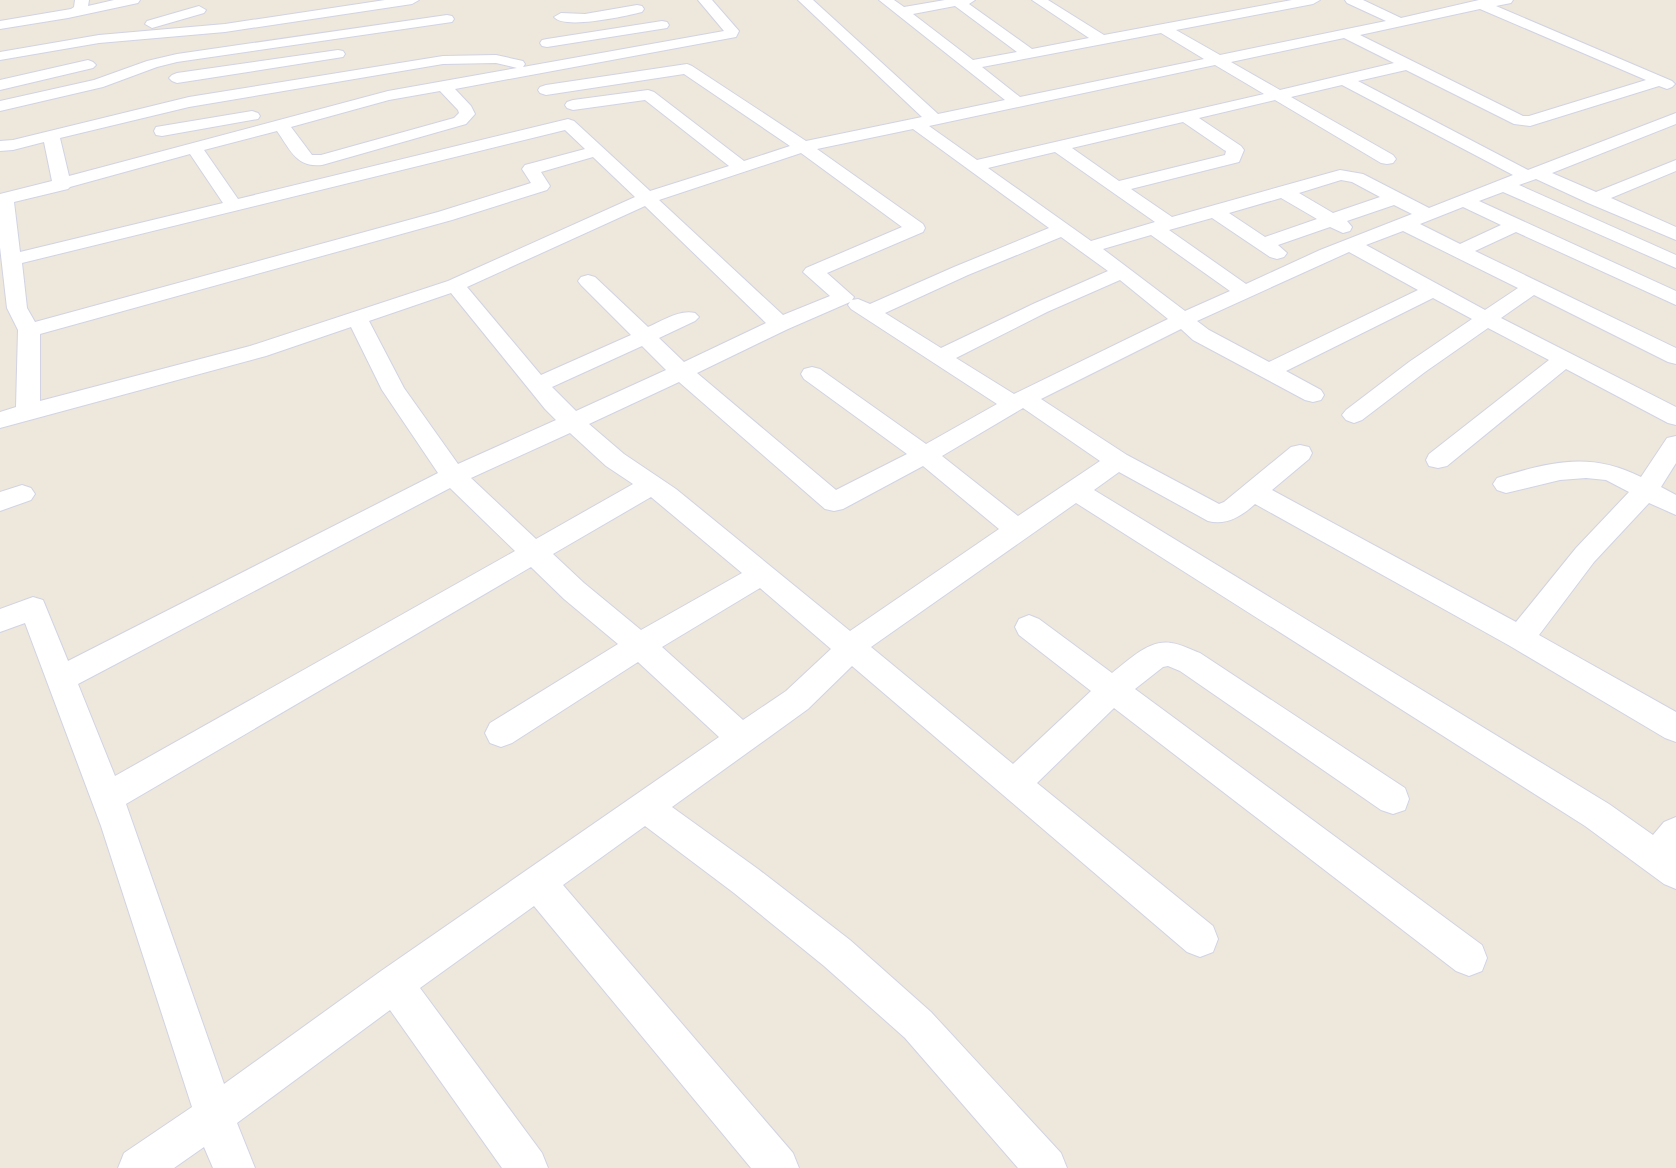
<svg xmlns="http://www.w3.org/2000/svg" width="1676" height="1168" viewBox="0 0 1676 1168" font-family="Karla,sans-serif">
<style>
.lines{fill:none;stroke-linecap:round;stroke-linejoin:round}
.minor-casing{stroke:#d1d3e4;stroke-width:2}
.minor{fill:#fff;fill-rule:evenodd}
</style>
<rect width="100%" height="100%" fill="#ede7dc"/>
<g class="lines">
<g class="minor-casing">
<g id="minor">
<path d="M 75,0 L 89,0 L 88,6 L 114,0 L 140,0 L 138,3 L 68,18 L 0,29 L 0,21 L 71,9 L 74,7 Z"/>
<path d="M 385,0 L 419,0 L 412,4 L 225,32 L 99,43 L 0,60 L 0,52 L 99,35 L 225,24 Z"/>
<path d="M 698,0 L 712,0 L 739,31 L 736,37 L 455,89 L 471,106 L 475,114 L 466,124 L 322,165 C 296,168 290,149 277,131 L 204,150 L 238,199 L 568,119 L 574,121 L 650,191 L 729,166 L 645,100 L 573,110 L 567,108 L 565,105 L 567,102 L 573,100 L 648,90 L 654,92 L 744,161 L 790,146 L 684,74 L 546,95 L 540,93 L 538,90 L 540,87 L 546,85 L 687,64 L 692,66 L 806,141 L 922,117 L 798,0 L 813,0 L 938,114 L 1005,100 L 879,0 L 894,0 L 904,7 L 945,0 L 975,0 L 969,4 L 1032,49 L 1089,38 L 1032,0 L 1048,0 L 1104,35 L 1292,0 L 1320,0 L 1313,4 L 1176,30 L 1220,55 L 1386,21 L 1347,3 L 1345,0 L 1363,0 L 1401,18 L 1479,0 L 1513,0 L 1511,3 L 1496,6 L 1672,81 L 1675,84 L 1672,87 L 1667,89 L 1659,86 L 1530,126 L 1514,124 L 1406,70 L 1358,81 L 1528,170 L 1676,113 L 1676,124 L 1552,173 L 1596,192 L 1676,160 L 1676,171 L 1611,198 L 1676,227 L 1676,240 L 1588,203 L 1536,179 L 1519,185 L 1676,255 L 1676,268 L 1503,192 L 1479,201 L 1676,291 L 1676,305 L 1516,232 L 1475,251 L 1676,348 L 1676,364 L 1668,362 L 1534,295 L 1501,318 L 1676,407 L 1676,425 L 1668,423 L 1566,369 L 1447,466 L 1438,468 L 1429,466 L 1426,460 L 1429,454 L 1549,360 L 1488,328 L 1425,372 L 1362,420 L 1354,423 L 1346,420 L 1342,415 L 1346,410 L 1409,362 L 1472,319 L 1433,298 L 1286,371 L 1321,390 L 1324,395 L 1321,400 L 1313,402 L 1305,400 L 1193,340 L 1181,329 L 1041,399 L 1127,455 L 1219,504 L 1224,502 L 1291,447 L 1300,445 L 1309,447 L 1312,453 L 1309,459 L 1272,490 L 1516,622 L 1576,548 L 1629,492 L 1606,480 L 1586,478 L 1560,480 L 1506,493 L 1497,490 L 1493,484 L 1497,478 C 1550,462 1590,451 1641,477 L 1667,438 L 1676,436 L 1676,463 L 1661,487 L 1676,495 L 1676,515 L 1649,503 L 1594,562 L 1539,635 L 1676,712 L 1676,742 L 1665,738 L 1510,646 L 1255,504 C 1242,516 1226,526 1208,521 L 1119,472 L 1094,490 L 1609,804 L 1653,835 L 1664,822 L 1676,817 L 1676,889 L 1664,884 L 1585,826 L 1076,503 L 871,647 L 1013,764 L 1091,691 L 1019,635 L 1015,627 L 1019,619 L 1029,615 L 1039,619 L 1112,673 C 1128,661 1149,639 1171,643 C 1181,644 1191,650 1200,653 L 1405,788 L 1409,799 L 1405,810 L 1393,814 L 1381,810 L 1180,671 L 1168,666 L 1163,667 L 1135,689 L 1482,945 L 1487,958 L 1482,971 L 1469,976 L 1456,971 L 1114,708 L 1037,783 L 1213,926 L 1218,939 L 1213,952 L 1200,957 L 1187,952 L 852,666 L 808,709 L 672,807 L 758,869 L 850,940 L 931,1012 L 1061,1153 L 1067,1168 L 1018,1168 L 905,1038 L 824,966 L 734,893 L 645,826 L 563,885 L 793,1153 L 799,1168 L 751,1168 L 534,906 L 420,988 L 542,1153 L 548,1168 L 502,1168 L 390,1010 L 237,1123 L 255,1168 L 213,1168 L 204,1147 L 174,1168 L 118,1168 L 124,1153 L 192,1107 L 101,826 L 25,623 L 0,632 L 0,609 L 33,597 L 43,600 L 68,661 L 438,473 L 382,390 L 351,327 L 266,356 L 0,428 L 0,412 L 16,407 L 18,330 L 7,308 L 0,247 L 0,194 L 52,181 L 44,142 L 13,150 L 0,151 L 0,141 L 13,140 L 189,97 L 443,56 L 496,55 L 523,61 L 525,64 L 523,67 L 724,31 ZM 955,6 L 1017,52 L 973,60 L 913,14 ZM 1480,9 L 1646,80 L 1529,116 L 1523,116 L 1360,35 ZM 1161,33 L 1204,59 L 1020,97 L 982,67 ZM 1344,38 L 1394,63 L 1280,90 L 1231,62 ZM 496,63 L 517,68 L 388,91 L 69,176 L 60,138 L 189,107 L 443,64 ZM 1215,65 L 1264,94 L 977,160 L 929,126 ZM 1342,85 L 1513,175 L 1429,208 L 1363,174 L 1340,170 L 1172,217 L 1131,189 L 1239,162 L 1244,150 L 1241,146 L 1199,118 L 1275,100 L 1381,163 L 1387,164 L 1393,163 L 1396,159 L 1393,155 L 1291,97 ZM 440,91 L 458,110 L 459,113 L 454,118 L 321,155 L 312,155 L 291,127 L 389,100 ZM 1183,122 L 1224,150 L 1226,151 L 1225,155 L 1119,181 L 1072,148 ZM 913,129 L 1049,228 L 954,267 L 870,304 L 858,299 L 852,300 L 854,297 L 827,273 L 923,232 L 925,228 L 923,224 L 817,149 ZM 565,130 L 585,149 L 525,165 L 522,169 L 531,183 L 438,212 L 35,322 L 27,308 L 22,263 ZM 1055,152 L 1155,222 L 1091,241 L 988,168 ZM 801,153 L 902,227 L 806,268 L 803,272 L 830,296 L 783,315 L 659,200 ZM 190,154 L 223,203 L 20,252 L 14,202 L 68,189 L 70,187 ZM 593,157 L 635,197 L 448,281 L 250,346 L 40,401 L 40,334 L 452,220 L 547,190 L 550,186 L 541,172 ZM 1341,180 L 1352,182 L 1380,197 L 1333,213 L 1299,193 ZM 1281,198 L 1317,219 L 1265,237 L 1229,213 ZM 1394,205 L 1412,214 L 1320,250 L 1246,284 L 1169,230 L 1212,218 L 1270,257 L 1277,259 L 1284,257 L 1287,253 L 1278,245 L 1330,227 L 1343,233 L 1350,231 L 1352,227 L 1347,221 ZM 645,206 L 766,323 L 684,362 L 659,338 L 695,321 L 699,317 L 695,313 C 680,309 662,321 648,327 L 595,277 L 588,275 L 581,277 L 578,281 L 581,285 L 631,335 L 541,375 L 467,287 ZM 1463,207 L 1501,225 L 1460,244 L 1420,224 ZM 1403,231 L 1518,288 L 1485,310 L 1366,245 ZM 1151,235 L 1230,291 L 1185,311 L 1103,249 ZM 1061,237 L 1108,271 L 1033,304 L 941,348 L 885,313 L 968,275 ZM 1349,252 L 1418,290 L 1269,362 L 1209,330 L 1197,321 ZM 1120,280 L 1168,319 L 1014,394 L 956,358 L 1047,312 ZM 451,293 L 545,409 L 556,420 L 458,464 L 404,388 L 369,321 ZM 850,302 L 848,305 L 851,309 L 997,404 L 926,444 L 820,369 L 812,367 L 804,369 L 801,374 L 804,379 L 907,454 L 836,490 L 697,373 L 788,329 ZM 642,346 L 666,370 L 576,411 L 552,387 ZM 679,382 L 825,509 L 834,511 L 843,509 L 923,466 L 999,529 L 850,631 L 676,489 L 624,454 L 589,424 ZM 1023,408 L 1100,461 L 1018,516 L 942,456 ZM 570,433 L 606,466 L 633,484 L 536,539 L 471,478 ZM 450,488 L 515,551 L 115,776 L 78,684 ZM 651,497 L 742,573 L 641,630 L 584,583 L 553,554 ZM 531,567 L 564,599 L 618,644 L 490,723 L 485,733 L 490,743 L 501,747 L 512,743 L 638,662 L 719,737 L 381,971 L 224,1084 L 126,804 ZM 760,588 L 831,649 L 786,691 L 743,720 L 662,647 Z"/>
<path d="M 637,5 L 642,6 L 644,9 L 642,12 C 626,16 564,30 554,17 L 561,13 L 585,14 Z"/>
<path d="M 199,6 L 206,10 L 204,13 L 152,28 L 145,24 L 147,21 Z"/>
<path d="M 447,15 L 452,16 L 454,19 L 452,22 L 177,62 L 157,67 L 103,87 L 0,111 L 0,101 L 94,80 L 147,61 L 177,54 Z"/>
<path d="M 662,21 L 667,22 L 669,25 L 667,28 L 547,47 L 542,46 L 540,43 L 542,40 L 547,39 Z"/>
<path d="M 338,50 L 343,51 L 345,54 L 343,57 L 177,83 L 172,81 L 169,78 L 172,75 L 177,73 Z"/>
<path d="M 88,60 L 93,62 L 96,65 L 93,68 L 0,90 L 0,80 Z"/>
<path d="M 252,111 L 258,113 L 260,116 L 258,119 L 162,136 L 156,135 L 154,131 L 156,127 Z"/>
<path d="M 22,485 L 31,488 L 35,494 L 31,500 L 0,511 L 0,492 Z"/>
</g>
</g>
<use href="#minor" class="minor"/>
</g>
</svg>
